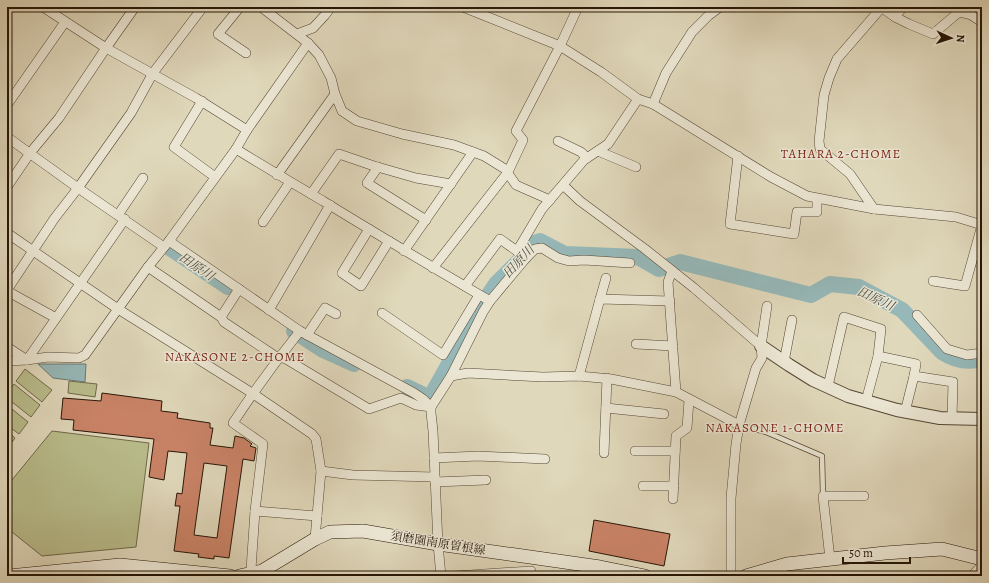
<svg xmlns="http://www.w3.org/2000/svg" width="989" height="583" viewBox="0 0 989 583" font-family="Alegreya,'Noto Serif JP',serif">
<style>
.green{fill:#b9bc8b;stroke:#706949}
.water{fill:#96b8b8;stroke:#6a7771}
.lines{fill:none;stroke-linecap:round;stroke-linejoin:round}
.river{stroke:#96b8b8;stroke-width:16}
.building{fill:#ca8367;stroke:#271607;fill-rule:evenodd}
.service-casing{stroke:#554634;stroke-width:6}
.minor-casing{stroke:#554634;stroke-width:10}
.tertiary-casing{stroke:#554634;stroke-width:14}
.secondary-casing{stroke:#271607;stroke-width:14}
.service{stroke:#ebe6d3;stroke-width:4.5}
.minor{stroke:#ebe6d3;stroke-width:9}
.tertiary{stroke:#ebe6d3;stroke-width:12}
.secondary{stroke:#ebe6d3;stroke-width:13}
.labels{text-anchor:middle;stroke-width:3;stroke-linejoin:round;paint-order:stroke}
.street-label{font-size:12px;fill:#271607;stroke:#ebe6d3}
.neighbourhood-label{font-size:13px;letter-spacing:1px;fill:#7a1f14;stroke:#ebe6d3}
.water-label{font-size:13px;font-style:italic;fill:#4e4f45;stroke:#ebe6d3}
</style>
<rect width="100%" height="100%" fill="#e0d8bb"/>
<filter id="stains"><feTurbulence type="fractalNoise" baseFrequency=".005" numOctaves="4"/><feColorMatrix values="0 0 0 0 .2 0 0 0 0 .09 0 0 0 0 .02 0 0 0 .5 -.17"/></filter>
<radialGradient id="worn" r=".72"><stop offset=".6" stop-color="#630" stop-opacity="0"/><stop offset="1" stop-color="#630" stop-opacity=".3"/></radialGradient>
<g class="green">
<path d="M 25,369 L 52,390 L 42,402 L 16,381 Z"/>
<path d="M 69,381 L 97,384 L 95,397 L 68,393 Z"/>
<path d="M 14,384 L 40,405 L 31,417 L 7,398 L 7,393 Z"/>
<path d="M 7,405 L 28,422 L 19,434 L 7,425 Z"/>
<path d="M 7,431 L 15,438 L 7,449 Z"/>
<path d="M 52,431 L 149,443 L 136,547 L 42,556 L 7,528 L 7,486 Z"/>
</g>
<path class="water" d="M 38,364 L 86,364 L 85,382 L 53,378 Z"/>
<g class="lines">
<g class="river">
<path d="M 170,248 L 228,287"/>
<path d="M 294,331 L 323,350 L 354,364"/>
<path d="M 407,387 L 430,398 L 482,305 L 496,284 L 525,255 L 532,244 L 540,241 L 565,254 L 638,257 L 659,269 L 680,262 L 811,295 L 830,284 L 859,287 L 902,310 L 942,352 C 954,360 967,363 982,359"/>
</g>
</g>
<g class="building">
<path d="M 102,393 L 162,401 L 161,411 L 178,413 L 177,418 L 210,423 L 210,428 L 213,428 L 210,445 L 233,448 L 235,436 L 244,438 L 252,444 L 250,446 L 256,448 L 254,461 L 243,459 L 229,558 L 214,556 L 214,559 L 198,557 L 199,554 L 174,551 L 180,506 L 175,506 L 177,493 L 182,494 L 187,453 L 168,451 L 164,480 L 149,477 L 154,439 L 73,430 L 74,420 L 61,419 L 63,398 L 101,401 ZM 204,463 L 227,466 L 217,538 L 194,535 Z"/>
<path d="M 594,520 L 670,534 L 664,566 L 589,551 Z"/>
</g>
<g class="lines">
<g class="service-casing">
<path id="service" d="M 739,425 L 766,432 L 822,456 L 823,496"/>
</g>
<g class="minor-casing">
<g id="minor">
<path d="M 43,7 L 106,48 L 196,98 L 247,130"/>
<path d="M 240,7 L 218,34 L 246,53"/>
<path d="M 261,7 L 308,43 L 319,55 L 331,78 L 335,94 L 342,111 L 357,121 L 402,134 L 454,145 L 484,156 L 505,169 L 516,185 L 550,200"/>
<path d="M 463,7 L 560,46 L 601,72 L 638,99 L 653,104 L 771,177 L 807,196 L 874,209 L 956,217 L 982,225"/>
<path d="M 881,7 L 895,17 L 903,7"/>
<path d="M 895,17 L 909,24 L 933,34 L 959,12 L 971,15 L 982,22"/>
<path d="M 297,34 L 313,28 L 325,15 L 331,7"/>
<path d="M 202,101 L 174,147 L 215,177"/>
<path d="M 653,104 L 666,73 L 692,32 L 708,16 L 720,7"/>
<path d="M 7,105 L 65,22"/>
<path d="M 7,137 L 78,188 L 164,247"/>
<path d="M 558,141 L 581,152 L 587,158"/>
<path d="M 236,149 C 265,167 294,184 323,201 C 378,235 434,268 490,301"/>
<path d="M 598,151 L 636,167"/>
<path d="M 738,156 L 730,224 L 794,234 L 797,212 L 817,212 L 817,199"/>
<path d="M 378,167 L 367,183 L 426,220"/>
<path d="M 277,175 L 335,94"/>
<path d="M 563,185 L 580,201 L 645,249 L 694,288 L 761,346"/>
<path d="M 7,187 L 30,153 L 59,118 L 106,48 L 135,7"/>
<path d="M 311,194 L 339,154 L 374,166 L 416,178 L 451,184"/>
<path d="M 874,209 L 850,174 L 820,149 L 819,141 L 824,95 L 829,78 L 837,59 L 882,7"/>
<path d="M 118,215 L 143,178"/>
<path d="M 263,222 L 290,182"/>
<path d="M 369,229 L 342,273 L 361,286 L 389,241"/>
<path d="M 7,233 L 118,309 L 252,393 L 312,434 L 316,439 L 321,471 L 317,516 L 315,539"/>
<path d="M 169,241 L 300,331 L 414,393 L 423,399 L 431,407"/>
<path d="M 404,251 L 473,152"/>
<path d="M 526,258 L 535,249 L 542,248 L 558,258 L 569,261 L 584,260 L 630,263"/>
<path d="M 148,267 L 221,317 L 224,322 L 275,356 L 286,359 L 369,409 L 401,398 L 416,405 L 431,407"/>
<path d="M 433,268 L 508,172 L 523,140 L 516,131 L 560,46 L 578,7"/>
<path d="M 672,271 L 668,282 L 676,392"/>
<path d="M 933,281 L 965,286 L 982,225"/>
<path d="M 465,286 L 500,239 L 517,251"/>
<path d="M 7,290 L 54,219 L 78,188 L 131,113 L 153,73 L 203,7"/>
<path d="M 7,291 L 56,318"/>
<path d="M 600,299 L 606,278"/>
<path d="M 269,310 L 330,205"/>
<path d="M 382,313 L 443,355 L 479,295"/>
<path d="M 917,315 L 947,349 L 967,355 L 982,353"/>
<path d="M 221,317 L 239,289"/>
<path d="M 307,335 L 325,308 L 336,314"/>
<path d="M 636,344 L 673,346"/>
<path d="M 7,347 L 27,360 L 48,357 L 79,358 L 85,355 L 148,267 L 169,241 L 236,149 L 247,130 L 308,43"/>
<path d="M 784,362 L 792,320"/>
<path d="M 7,363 L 8,361 L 27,360 L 125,219"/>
<path d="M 451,376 L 468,373 L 543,377 L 579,376 L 611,379 L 676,392 L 739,425"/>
<path d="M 579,376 L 600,299 L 670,301"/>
<path d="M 828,386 L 844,317 L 881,329 L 878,356"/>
<path d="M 866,401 L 878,356 L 916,364 L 914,376"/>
<path d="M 606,408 L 664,414"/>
<path d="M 905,412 L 914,376 L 953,382 L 952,418"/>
<path d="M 635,451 L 675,451"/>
<path d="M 604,453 L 607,378"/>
<path d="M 434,458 L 478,456 L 545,459"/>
<path d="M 321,471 L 353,475 L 435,477"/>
<path d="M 435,482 L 486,480"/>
<path d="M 643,486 L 674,486"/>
<path d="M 673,499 L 676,436 L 687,428 L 689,400"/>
<path d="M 255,511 L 317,516"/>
<path d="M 830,559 L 823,496 L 864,496"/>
<path d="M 250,575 L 248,574 L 251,569 L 255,511 L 263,444 L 233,423 C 254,391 276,361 300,331"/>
<path d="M 441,576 L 438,544 L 433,431 L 431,413 L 431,407 L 451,376 L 483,312 L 490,301 L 526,258 L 517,251 L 542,209 L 584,160 L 608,144 L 638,99"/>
<path d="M 455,576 L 531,571"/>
<path d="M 731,576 L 731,498 L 736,444 L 739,425 L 756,368 L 762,358 L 761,346 L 767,306"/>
<path d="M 972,576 L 982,565"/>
</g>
</g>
<g class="tertiary-casing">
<path id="tertiary" d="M 761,346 L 789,365 L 813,380 L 848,396 L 897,410 L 940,418 L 982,419"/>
</g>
<g class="secondary-casing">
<g id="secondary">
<path d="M 9,576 L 120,565 L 230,576"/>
<path d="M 239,576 L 262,571 L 315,539 L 330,532 L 363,531 L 438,544 L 600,567 L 645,576"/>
<path d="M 746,576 L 787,564 L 885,553 L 942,549 L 982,559"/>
</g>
</g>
<use href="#service" class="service"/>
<use href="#minor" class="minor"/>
<use href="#tertiary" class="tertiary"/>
<use href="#secondary" class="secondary"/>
</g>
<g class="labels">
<g class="street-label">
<text transform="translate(438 543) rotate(9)" y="4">須磨園南原曽根線</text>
</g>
<g class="neighbourhood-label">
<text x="841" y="158">TAHARA 2-CHOME</text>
<text x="235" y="361">NAKASONE 2-CHOME</text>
<text x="775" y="432">NAKASONE 1-CHOME</text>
</g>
<g class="water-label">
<text transform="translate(518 261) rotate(-47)" y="5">田原川</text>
<text transform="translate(197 266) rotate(34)" y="5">田原川</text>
<text transform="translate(876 298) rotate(25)" y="5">田原川</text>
</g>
</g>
<rect width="989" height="583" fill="none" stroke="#e0d8bb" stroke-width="24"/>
<rect x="8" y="8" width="973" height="567" fill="none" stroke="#271607" stroke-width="2"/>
<rect x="12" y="12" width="965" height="559" fill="none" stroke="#271607"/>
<g transform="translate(951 38) rotate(93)" stroke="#ebe6d3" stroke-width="3" paint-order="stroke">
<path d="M0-3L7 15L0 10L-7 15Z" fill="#271607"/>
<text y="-6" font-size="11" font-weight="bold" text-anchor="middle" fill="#271607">N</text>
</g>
<path d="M843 557v6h67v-6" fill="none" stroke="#271607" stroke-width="2"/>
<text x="849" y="557" font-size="12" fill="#271607" stroke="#ebe6d3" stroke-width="3" paint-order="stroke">50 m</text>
<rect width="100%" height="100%" filter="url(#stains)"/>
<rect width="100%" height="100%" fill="url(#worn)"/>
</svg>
